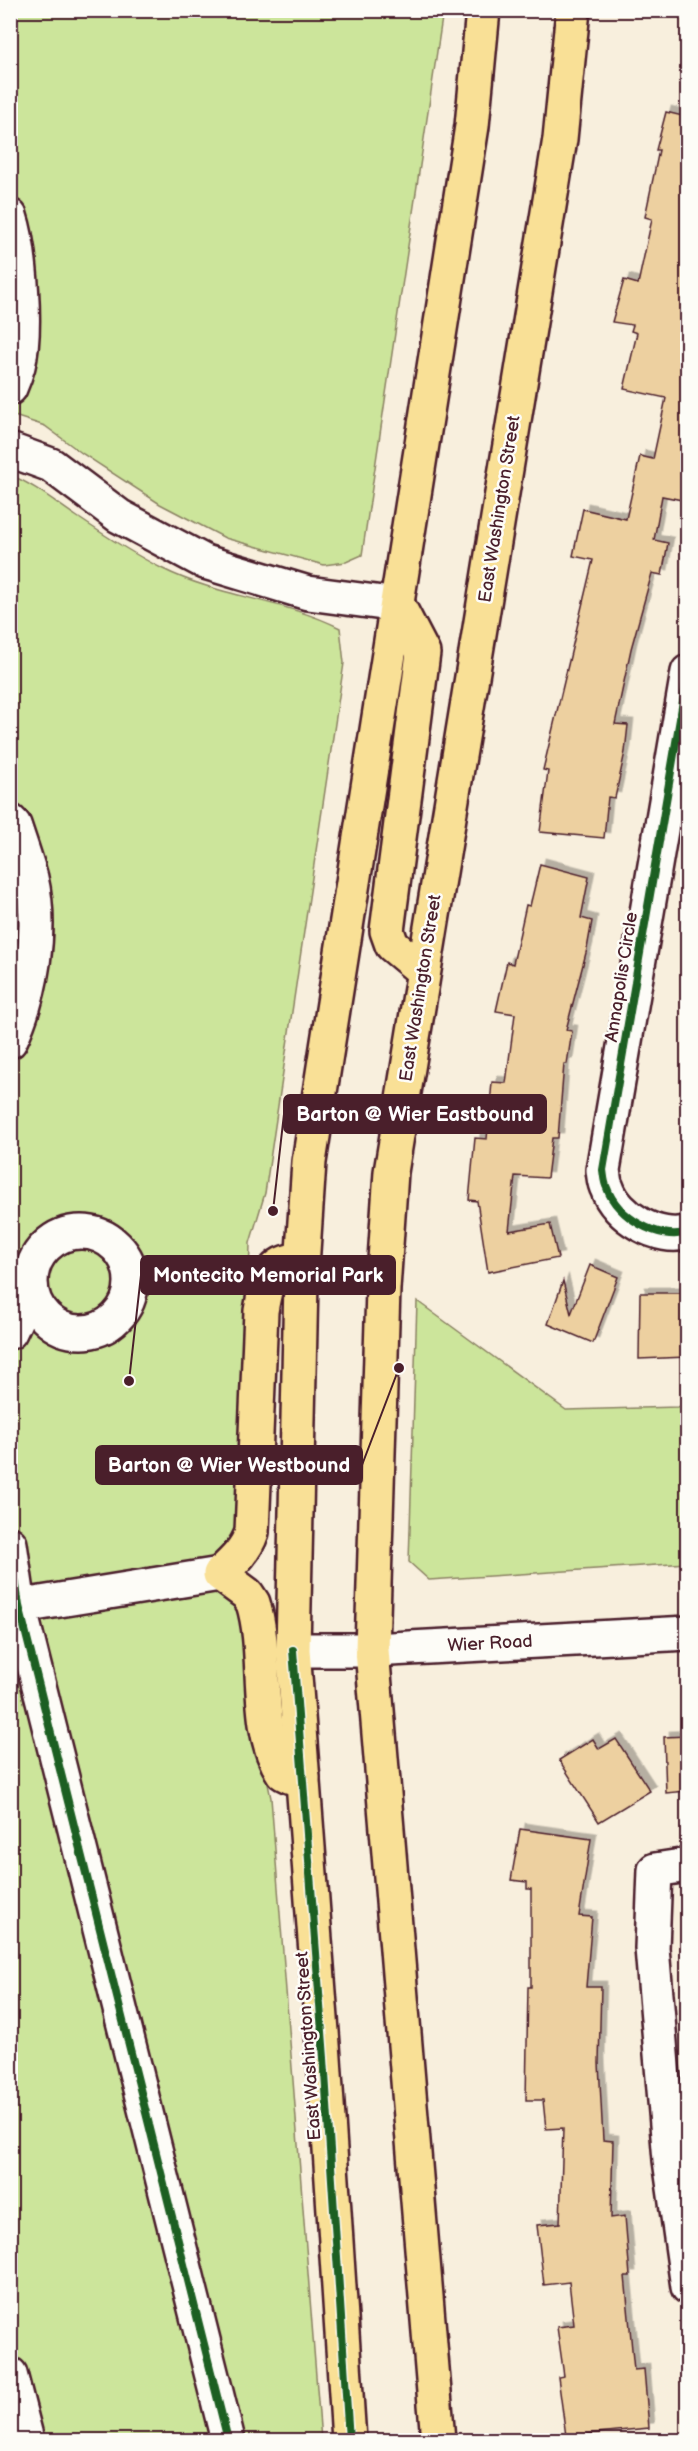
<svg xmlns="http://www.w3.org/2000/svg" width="698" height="2451" viewBox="0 0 698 2451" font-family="'Balsamiq Sans',sans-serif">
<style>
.green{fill:#cce59b;stroke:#8b8263;stroke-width:1.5}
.building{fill:#edd0a0;stroke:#4a1f2b;stroke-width:1.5;filter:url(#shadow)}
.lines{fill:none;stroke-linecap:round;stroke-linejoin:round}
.minor-casing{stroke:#4a1f2b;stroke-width:38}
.major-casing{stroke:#4a1f2b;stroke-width:38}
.minor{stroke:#fdfcf7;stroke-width:33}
.major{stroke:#f9e096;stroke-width:33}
.cycleway-casing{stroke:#fdfcf7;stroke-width:11}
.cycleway{stroke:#1b5e20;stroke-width:8}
.labels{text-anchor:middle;stroke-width:5;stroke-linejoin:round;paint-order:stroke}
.street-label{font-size:18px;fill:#4a1f2b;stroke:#fdfcf7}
.leader{fill:none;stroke:#4a1f2b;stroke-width:2}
.callout-dot{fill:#4a1f2b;stroke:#fdfcf7;stroke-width:2}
.callout{fill:#4a1f2b;stroke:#4a1f2b;stroke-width:2}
.callout-label{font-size:20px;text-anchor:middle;font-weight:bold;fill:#fff}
</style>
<defs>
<filter id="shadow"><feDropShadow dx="5.5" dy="-5.5" stdDeviation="0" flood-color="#0004"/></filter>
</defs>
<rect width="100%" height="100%" fill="#f8efdd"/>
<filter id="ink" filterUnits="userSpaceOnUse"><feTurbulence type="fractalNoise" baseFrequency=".0167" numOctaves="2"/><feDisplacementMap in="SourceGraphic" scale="12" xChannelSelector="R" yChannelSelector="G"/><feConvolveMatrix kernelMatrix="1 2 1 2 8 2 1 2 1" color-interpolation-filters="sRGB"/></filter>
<g filter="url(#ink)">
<g class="green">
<path d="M 11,11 L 443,11 L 362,555 L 346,562 L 324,565 L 225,538 L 160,504 L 83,454 L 45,426 L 11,415 Z"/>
<path d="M 10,475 C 35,485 55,502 76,516 C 104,535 133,554 163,569 C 219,597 285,600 340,628 L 344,663 L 265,1193 L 250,1243 L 243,1518 L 252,1708 L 271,1798 L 321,2440 L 11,2440 Z"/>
<path d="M 417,1301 L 566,1410 L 678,1407 L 687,1403 L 687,1563 L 429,1580 L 409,1562 Z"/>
</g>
<g class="building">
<path d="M 666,112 L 687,117 L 687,501 L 662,496 L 654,540 L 668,543 L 662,575 L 652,573 L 631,649 L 615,724 L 628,725 L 625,752 L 615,798 L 608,797 L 604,838 L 540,832 L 548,771 L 543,770 L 593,560 L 573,556 L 583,509 L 626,519 L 640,456 L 653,459 L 666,398 L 624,389 L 637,333 L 631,331 L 633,325 L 612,322 L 624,280 L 638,284 L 652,219 L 645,217 L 659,150 L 656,150 Z"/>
<path d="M 540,864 L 589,877 L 581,918 L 592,921 L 587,949 L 566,1030 L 572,1031 L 567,1064 L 564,1064 L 558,1138 L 552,1138 L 547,1178 L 515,1176 L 509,1231 L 550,1224 L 558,1258 L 488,1272 L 477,1201 L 469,1200 L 475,1138 L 487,1139 L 492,1082 L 506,1083 L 515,1014 L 496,1011 L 507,962 L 513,964 L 526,905 L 530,906 Z"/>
<path d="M 590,1265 L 618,1277 L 593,1343 L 548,1324 L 563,1281 L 571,1314 Z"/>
<path d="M 640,1293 L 687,1293 L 687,1357 L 639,1359 Z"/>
<path d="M 687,1736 L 687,1791 L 666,1793 L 664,1737 Z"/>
<path d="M 593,1739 L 599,1749 L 616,1739 L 650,1791 L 599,1822 L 559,1760 Z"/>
<path d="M 520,1829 L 591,1839 L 579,1916 L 592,1917 L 586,1987 L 601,1987 L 599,2063 L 603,2140 L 613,2141 L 611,2218 L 625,2216 L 630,2276 L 625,2276 L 634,2370 L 644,2369 L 649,2428 L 566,2436 L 558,2377 L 564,2376 L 557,2327 L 574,2325 L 569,2282 L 544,2285 L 537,2225 L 560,2223 L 563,2128 L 546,2129 L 543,2100 L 526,2100 L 528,1987 L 531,1987 L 531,1889 L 527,1889 L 527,1882 L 511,1880 Z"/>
</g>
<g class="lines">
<g class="minor-casing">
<g id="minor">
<path d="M 10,216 C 21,249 27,332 18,366 C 16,373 13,381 10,388"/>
<path d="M 10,450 L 51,465 L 119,516 L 205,562 L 308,593 L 398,605"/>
<path d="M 688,672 L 603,1170 C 604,1176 604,1183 607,1188 C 616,1216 659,1242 688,1232"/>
<path d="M 10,821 L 14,825 C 20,843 26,860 31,878 C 43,929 32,995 10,1041"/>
<circle cx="81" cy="1282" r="50"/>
<path d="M 10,1332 L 31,1287"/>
<path d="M 10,1544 L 19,1606 L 228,2440"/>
<path d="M 10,1608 L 220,1574"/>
<path d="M 293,1650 L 372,1650 L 688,1633"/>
<path d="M 688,1865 L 655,1870 L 652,1948 L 670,2160 L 688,2287"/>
<path d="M 10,2374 L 27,2440"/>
</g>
</g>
<g class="major-casing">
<g id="major">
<path d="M 398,605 L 423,653 L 387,931 L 392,945 L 422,970"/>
<path d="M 303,1777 L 291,1777 L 283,1773 C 253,1728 269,1653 253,1603 L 247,1594 L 220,1574 C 234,1561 246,1550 252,1532 L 261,1311 C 266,1283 269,1259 303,1260"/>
<path d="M 349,2440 L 324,2058 L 293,1650 L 301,1281 L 309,1162 L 472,126 L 483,10"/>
<path d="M 438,2440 L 372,1650 L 383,1289 L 391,1172 L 560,139 L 573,10"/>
</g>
</g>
<use href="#minor" class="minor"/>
<use href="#major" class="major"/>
<g class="cycleway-casing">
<g id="cycleway">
<path d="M 688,672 L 603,1170 C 604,1176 604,1183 607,1188 C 616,1216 659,1242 688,1232"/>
<path d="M 10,1544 L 19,1606 L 228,2440"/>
<path d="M 293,1650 L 324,2058 L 349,2440"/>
</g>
</g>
<use href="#cycleway" class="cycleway"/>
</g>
</g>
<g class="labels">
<g class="street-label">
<text transform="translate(499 509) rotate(-81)" y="6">East Washington Street</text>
<text transform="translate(621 977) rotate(-81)" y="6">Annapolis Circle</text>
<text transform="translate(420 988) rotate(-81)" y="6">East Washington Street</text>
<text transform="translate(490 1643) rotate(-3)" y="6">Wier Road</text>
<text transform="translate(308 2046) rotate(-94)" y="6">East Washington Street</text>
</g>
</g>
<path class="leader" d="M273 1211L284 1114M129 1381L141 1275M399 1368L362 1465"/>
<g class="callout-dot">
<circle cx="273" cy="1211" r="6"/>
<circle cx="129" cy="1381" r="6"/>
<circle cx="399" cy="1368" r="6"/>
</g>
<g class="callout">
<rect x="284" y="1095" width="262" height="38" rx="6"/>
<rect x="141" y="1256" width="254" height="38" rx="6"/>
<rect x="96" y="1446" width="266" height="38" rx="6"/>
</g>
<g class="callout-label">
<text x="415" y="1121">Barton @ Wier Eastbound</text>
<text x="268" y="1282">Montecito Memorial Park</text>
<text x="229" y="1472">Barton @ Wier Westbound</text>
</g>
<rect width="698" height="2451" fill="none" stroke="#fdfcf7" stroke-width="36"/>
<rect x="18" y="18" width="662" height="2415" fill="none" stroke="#4a1f2b" stroke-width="2" filter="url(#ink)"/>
</svg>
